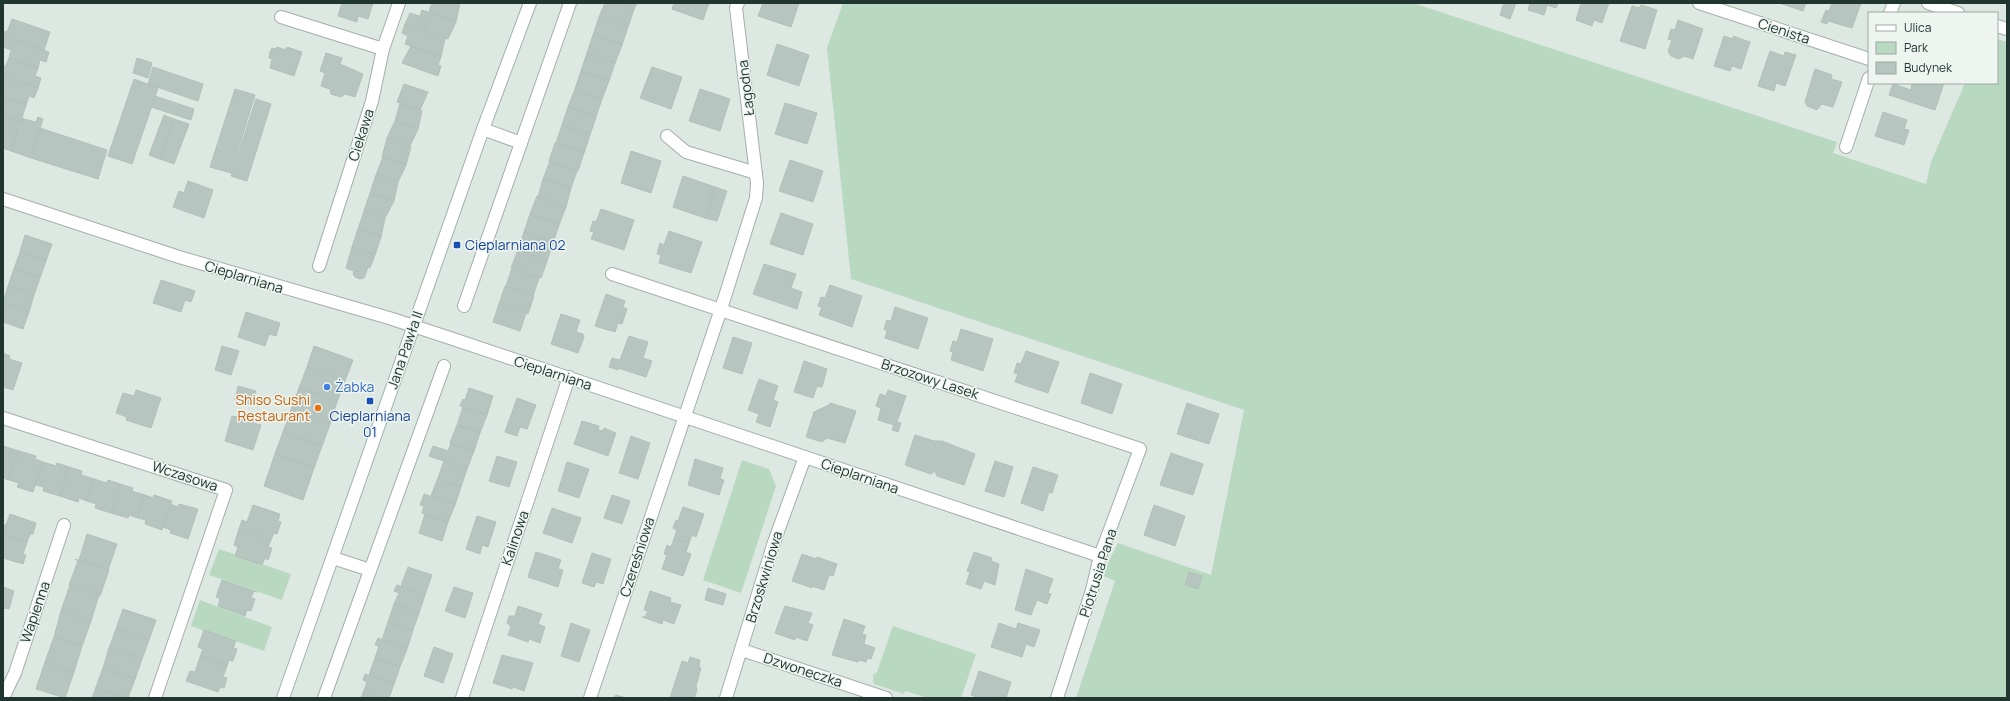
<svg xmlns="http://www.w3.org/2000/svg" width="2010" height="701" viewBox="0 0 2010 701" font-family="Manrope,sans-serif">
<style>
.green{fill:#b8d8c0}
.building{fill:#b6c5bf;stroke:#b1c1ba}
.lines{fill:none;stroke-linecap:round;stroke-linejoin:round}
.street-casing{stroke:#a2afaa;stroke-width:14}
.secondary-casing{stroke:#9eb3ab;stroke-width:14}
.street{stroke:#fff;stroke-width:12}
.secondary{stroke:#fff;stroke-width:12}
.transit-dot{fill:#1a4fb4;stroke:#eef5f1;stroke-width:1.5}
.shop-dot{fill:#3f7fe0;stroke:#eef5f1;stroke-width:1.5}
.food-dot{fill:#e8710a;stroke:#eef5f1;stroke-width:1.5}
.labels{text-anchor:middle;stroke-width:3;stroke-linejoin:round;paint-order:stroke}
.street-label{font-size:14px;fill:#213630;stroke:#eef5f1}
.transit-label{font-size:14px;fill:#164399;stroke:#eef5f1;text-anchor:start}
.shop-label{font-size:14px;fill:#366cbe;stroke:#eef5f1;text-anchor:start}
.food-label{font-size:14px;fill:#c56008;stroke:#eef5f1;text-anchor:end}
</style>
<rect width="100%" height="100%" fill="#dee8e3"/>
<g class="green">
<path d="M 843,3 L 1413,3 L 1837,142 L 1833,153 L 1926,184 L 1931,162 L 1965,83 L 1997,83 L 1997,39 L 2007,42 L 2007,698 L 1076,698 L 1115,581 L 1102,575 L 1118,543 L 1211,575 L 1244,410 L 851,279 L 827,48 Z"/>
<path d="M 742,460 L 769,469 L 776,486 L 741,593 L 703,580 Z"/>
<path d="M 219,549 L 291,574 L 282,600 L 209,575 Z"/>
<path d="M 200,600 L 272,627 L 264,651 L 191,626 Z"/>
<path d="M 893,626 L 976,654 L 961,698 L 928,698 L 905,691 L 904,694 L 874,684 L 873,675 L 877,672 Z"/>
</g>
<g class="building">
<path d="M 342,3 L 373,3 L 368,19 L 358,16 L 357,22 L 338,16 Z"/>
<path d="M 432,3 L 460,3 L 456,22 L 429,12 Z"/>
<path d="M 605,3 L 616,3 L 634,9 L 628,27 L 599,17 Z"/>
<path d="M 616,3 L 637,3 L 634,9 Z"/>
<path d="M 674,3 L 709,3 L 703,20 L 672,9 Z"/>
<path d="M 763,3 L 799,3 L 791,27 L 758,16 Z"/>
<path d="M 1504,3 L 1516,3 L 1510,19 L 1500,15 Z"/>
<path d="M 1530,3 L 1558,3 L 1556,8 L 1547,5 L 1544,15 L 1528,10 Z"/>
<path d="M 1581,3 L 1609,3 L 1602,23 L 1594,20 L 1592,26 L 1576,20 Z"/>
<path d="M 1779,3 L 1806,3 L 1803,11 Z"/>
<path d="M 1832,3 L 1861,3 L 1852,28 L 1828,21 L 1827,24 L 1821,22 L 1826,10 L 1829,11 Z"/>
<path d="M 1641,5 L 1657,10 L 1645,49 L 1620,41 L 1632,6 L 1639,8 Z"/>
<path d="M 422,10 L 456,22 L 448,39 L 424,31 L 431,20 L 420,16 Z"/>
<path d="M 410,13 L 431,20 L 424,31 L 405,24 Z"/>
<path d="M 599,17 L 628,27 L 622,45 L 593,35 Z"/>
<path d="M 12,19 L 50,32 L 44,50 L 3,37 L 3,31 L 7,32 Z"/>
<path d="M 1678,20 L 1703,29 L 1693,59 L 1684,56 L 1679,59 L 1671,56 L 1668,51 L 1672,40 L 1668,39 L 1671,29 L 1675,30 Z"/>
<path d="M 405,24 L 445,38 L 441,57 L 405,44 L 408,36 L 402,33 Z"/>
<path d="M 593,35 L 622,45 L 615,63 L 587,53 Z"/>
<path d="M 1724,36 L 1733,39 L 1733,36 L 1750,42 L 1741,69 L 1732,66 L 1730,71 L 1714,66 Z"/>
<path d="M 3,37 L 49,52 L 46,62 L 40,60 L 38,68 L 9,58 L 11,50 L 3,47 Z"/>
<path d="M 777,44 L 809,55 L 799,86 L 767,75 Z"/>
<path d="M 411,46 L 441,57 L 438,65 L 441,66 L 438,76 L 402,63 Z"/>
<path d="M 277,47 L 286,50 L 287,47 L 302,52 L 294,76 L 270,68 L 272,59 L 269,58 L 270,52 L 272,48 L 276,49 Z"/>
<path d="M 1770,51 L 1784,56 L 1785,52 L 1796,55 L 1785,86 L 1776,83 L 1774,91 L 1758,86 Z"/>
<path d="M 326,53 L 342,58 L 340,64 L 363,74 L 355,97 L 345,94 L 341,97 L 331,94 L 330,89 L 321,86 L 325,73 L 320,71 Z"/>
<path d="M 587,53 L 615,63 L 609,81 L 581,71 Z"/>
<path d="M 9,58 L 38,68 L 35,76 L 41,78 L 38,88 L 3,77 L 3,66 L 5,67 Z"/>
<path d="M 137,58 L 152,63 L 148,78 L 133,73 Z"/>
<path d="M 153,67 L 203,84 L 198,101 L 148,84 Z"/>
<path d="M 652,67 L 682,77 L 671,109 L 640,98 Z"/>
<path d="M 1815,69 L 1832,75 L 1831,79 L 1842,82 L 1833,107 L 1822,104 L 1817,110 L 1807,106 L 1805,102 Z"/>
<path d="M 581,71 L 609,81 L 602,99 L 575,89 Z"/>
<path d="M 3,77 L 38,88 L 34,98 L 29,96 L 26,105 L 3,97 Z"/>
<path d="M 134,79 L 158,88 L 132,164 L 108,156 Z"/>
<path d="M 1912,83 L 1944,83 L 1935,110 L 1889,95 L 1893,84 L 1911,90 Z"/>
<path d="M 404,84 L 428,92 L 420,110 L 397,102 Z"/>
<path d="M 235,89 L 255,95 L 231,173 L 210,167 Z"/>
<path d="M 575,89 L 602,99 L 596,117 L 568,107 Z"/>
<path d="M 700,89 L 730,99 L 720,131 L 689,121 Z"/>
<path d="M 155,96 L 194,109 L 191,120 L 151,107 Z"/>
<path d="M 3,97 L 26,105 L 22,118 L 24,119 L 23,123 L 3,117 Z"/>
<path d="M 256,99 L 271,104 L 247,181 L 231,176 Z"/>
<path d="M 400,103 L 422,111 L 418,129 L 395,121 Z"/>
<path d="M 785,103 L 817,113 L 807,144 L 775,134 Z"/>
<path d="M 568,107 L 596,117 L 590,135 L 562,125 Z"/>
<path d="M 1883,112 L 1907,120 L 1904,129 L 1909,130 L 1904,145 L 1875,136 Z"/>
<path d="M 164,115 L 174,119 L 160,159 L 149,155 Z"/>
<path d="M 3,117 L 20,122 L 11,151 L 3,148 Z"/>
<path d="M 38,117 L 43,119 L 31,158 L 11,151 L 20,122 L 23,123 L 24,119 L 36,122 Z"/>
<path d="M 174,119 L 189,124 L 174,164 L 160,159 Z"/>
<path d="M 395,121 L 418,129 L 410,146 L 387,138 Z"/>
<path d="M 562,125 L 590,135 L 584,153 L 556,143 Z"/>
<path d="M 40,128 L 107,150 L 98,179 L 31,158 Z"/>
<path d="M 387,138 L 411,147 L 406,165 L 382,157 Z"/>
<path d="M 555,143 L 584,153 L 578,171 L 549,161 Z"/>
<path d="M 631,151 L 661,161 L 651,193 L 621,183 Z"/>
<path d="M 383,157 L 406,165 L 398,182 L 376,175 Z"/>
<path d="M 790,160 L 823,171 L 813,202 L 779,191 Z"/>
<path d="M 550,161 L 577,171 L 571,188 L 543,179 Z"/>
<path d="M 376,175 L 398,182 L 394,201 L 370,193 Z"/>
<path d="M 683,176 L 715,187 L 705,218 L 673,207 Z"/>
<path d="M 543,179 L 571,188 L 566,207 L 538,197 Z"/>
<path d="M 188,181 L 213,190 L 204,218 L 173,207 L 179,191 L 184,193 Z"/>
<path d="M 715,187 L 727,191 L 717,221 L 705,218 Z"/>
<path d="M 370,193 L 394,201 L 385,218 L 364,211 Z"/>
<path d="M 537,196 L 566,207 L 559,225 L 530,214 Z"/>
<path d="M 601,209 L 634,220 L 624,250 L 591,239 L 594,232 L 590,231 L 593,221 L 596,222 Z"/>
<path d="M 364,211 L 385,218 L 381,237 L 358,229 Z"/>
<path d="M 781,213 L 813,224 L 803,255 L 770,244 Z"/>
<path d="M 530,214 L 559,225 L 553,243 L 524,232 Z"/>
<path d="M 358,229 L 381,237 L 375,255 L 352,247 Z"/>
<path d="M 669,231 L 702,242 L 691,273 L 659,263 L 661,255 L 657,254 L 660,243 L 664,245 Z"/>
<path d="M 524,232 L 553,243 L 547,261 L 518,250 Z"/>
<path d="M 25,235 L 52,244 L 46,261 L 20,252 Z"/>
<path d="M 352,247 L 375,255 L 370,268 L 368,267 L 364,278 L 360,279 L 355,277 L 353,274 L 354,271 L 346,268 Z"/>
<path d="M 518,250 L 547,261 L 541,278 L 511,268 Z"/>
<path d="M 20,252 L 46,261 L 40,278 L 14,269 Z"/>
<path d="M 764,264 L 796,274 L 791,288 L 802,292 L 797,309 L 753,294 Z"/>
<path d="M 512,268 L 539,278 L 533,296 L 506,286 Z"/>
<path d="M 14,269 L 40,278 L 34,295 L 8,286 Z"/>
<path d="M 161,280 L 195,291 L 191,302 L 185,300 L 181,312 L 153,303 Z"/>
<path d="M 830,285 L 862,296 L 852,327 L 819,315 L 822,307 L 818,306 L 821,297 L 825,298 Z"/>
<path d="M 8,286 L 34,295 L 29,312 L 3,303 Z"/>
<path d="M 505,286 L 534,296 L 528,314 L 499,304 Z"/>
<path d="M 606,294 L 625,301 L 623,307 L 627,309 L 622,324 L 618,323 L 615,332 L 595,326 Z"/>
<path d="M 3,303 L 29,312 L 23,329 L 3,322 Z"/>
<path d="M 499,304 L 526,313 L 520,331 L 493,322 Z"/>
<path d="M 895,307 L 928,318 L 918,349 L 885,338 L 887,331 L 884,329 L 887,320 L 891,321 Z"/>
<path d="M 246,312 L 280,323 L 276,336 L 269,334 L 265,346 L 238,337 Z"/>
<path d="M 561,314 L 580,320 L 576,332 L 583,334 L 584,337 L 578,353 L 551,344 Z"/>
<path d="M 961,329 L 993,339 L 983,371 L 951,360 L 953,352 L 950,351 L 953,341 L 957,342 Z"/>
<path d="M 629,336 L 648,342 L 643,358 L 652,361 L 646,377 L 618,368 L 618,370 L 609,367 L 612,358 L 620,360 Z"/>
<path d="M 733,337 L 752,343 L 742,374 L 723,368 Z"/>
<path d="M 222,346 L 239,351 L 231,375 L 215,370 Z"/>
<path d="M 314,346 L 353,360 L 345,381 L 307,367 Z"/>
<path d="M 1026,351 L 1059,362 L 1048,393 L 1015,382 L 1018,374 L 1014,373 L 1017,363 L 1021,364 Z"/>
<path d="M 3,353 L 10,356 L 9,359 L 22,363 L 13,390 L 3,387 Z"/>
<path d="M 804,361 L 827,369 L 822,387 L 817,386 L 813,398 L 794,392 Z"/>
<path d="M 307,367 L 345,381 L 337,402 L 299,388 Z"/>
<path d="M 1090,373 L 1122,384 L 1112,414 L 1081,403 Z"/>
<path d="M 759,379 L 778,386 L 773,400 L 778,402 L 770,427 L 756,422 L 759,414 L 748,410 Z"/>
<path d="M 238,386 L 256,391 L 253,405 L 235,400 Z"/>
<path d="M 299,388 L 337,402 L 330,424 L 291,410 Z"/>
<path d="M 469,388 L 493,396 L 487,415 L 460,406 L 463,399 L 465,400 Z"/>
<path d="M 136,390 L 161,398 L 151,428 L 126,420 L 127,417 L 116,413 L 123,393 L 134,396 Z"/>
<path d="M 888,390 L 906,396 L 897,422 L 901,423 L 898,432 L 892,430 L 894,425 L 878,420 L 881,408 L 876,406 L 880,394 L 886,396 Z"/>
<path d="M 517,398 L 536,405 L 527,429 L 520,427 L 517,436 L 505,432 Z"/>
<path d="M 830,403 L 856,411 L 845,443 L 827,438 L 822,442 L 806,437 L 814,412 L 829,405 Z"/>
<path d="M 1187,403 L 1219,414 L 1209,444 L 1177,434 Z"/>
<path d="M 463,407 L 487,415 L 480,433 L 457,425 Z"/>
<path d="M 291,410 L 330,424 L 322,446 L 283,432 Z"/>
<path d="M 232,416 L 254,420 L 253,423 L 261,425 L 253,450 L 225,441 Z"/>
<path d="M 582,421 L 599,426 L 598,430 L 603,431 L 604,428 L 616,433 L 608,456 L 574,444 Z"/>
<path d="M 457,425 L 480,433 L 474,451 L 450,443 Z"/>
<path d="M 283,432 L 322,446 L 314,468 L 275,454 Z"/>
<path d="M 915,435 L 934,441 L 942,441 L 975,454 L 964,485 L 937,476 L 935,471 L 931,474 L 905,465 Z"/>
<path d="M 631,436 L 650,443 L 638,479 L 619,473 Z"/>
<path d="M 451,443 L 474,451 L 467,469 L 429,456 L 433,446 L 448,451 Z"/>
<path d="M 3,446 L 19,451 L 9,480 L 3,478 Z"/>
<path d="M 19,451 L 36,456 L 35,459 L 43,462 L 33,492 L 17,487 L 19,483 L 9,480 Z"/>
<path d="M 1171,453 L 1203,464 L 1193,495 L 1160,485 Z"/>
<path d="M 275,454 L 314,468 L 303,500 L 264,486 Z"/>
<path d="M 497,456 L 517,462 L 509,487 L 489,481 Z"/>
<path d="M 695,459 L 723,468 L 720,479 L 724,480 L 719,495 L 688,485 Z"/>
<path d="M 444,461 L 467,469 L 461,487 L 438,478 Z"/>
<path d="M 995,461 L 1013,467 L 1004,497 L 985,491 Z"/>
<path d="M 43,462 L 56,466 L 57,463 L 69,467 L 60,496 L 43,491 L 44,487 L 35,485 Z"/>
<path d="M 567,462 L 589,469 L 579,498 L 558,491 Z"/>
<path d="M 69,467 L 82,471 L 81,475 L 94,479 L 87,501 L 79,498 L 78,502 L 60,496 Z"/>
<path d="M 1033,467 L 1058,475 L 1052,493 L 1049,492 L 1043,511 L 1021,503 Z"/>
<path d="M 438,478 L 461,487 L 455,505 L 431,496 Z"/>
<path d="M 94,479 L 107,483 L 108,480 L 120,484 L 111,513 L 95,508 L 96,504 L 87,501 Z"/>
<path d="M 120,484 L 133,488 L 132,491 L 145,495 L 138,518 L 129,515 L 128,518 L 111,513 Z"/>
<path d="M 424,494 L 455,505 L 448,522 L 422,513 L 424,506 L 420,505 Z"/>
<path d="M 145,495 L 153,498 L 154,495 L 172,501 L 162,530 L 145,524 L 146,520 L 138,518 Z"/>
<path d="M 612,495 L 630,501 L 622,524 L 604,518 Z"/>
<path d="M 170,504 L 178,507 L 179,504 L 198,509 L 188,539 L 170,533 L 171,530 L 163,527 Z"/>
<path d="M 253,505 L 280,514 L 278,521 L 281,522 L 277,534 L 274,533 L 271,540 L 239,529 L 242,520 L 247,522 Z"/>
<path d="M 1154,505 L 1185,516 L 1175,546 L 1144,535 Z"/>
<path d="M 683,507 L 704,514 L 696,537 L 692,535 L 689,543 L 674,539 L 677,530 L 673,528 L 676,520 L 678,521 Z"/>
<path d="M 552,508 L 581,518 L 572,543 L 543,533 Z"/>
<path d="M 10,514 L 36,523 L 33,534 L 30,534 L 27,542 L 3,534 L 3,525 L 6,525 Z"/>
<path d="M 425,514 L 448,522 L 442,541 L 419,533 Z"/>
<path d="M 477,516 L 496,522 L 488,547 L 482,545 L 480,554 L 466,549 Z"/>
<path d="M 239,529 L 271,540 L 268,547 L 272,548 L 268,560 L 265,558 L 262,565 L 235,556 L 238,547 L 234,545 Z"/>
<path d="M 3,534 L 27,542 L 23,554 L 26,555 L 23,564 L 3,558 Z"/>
<path d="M 87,534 L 117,544 L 108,570 L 79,560 Z"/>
<path d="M 674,539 L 689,543 L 686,552 L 691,554 L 683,576 L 662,569 L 667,555 L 664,554 L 667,545 L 671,547 Z"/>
<path d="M 536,552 L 561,560 L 558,569 L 563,570 L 558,587 L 528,577 Z"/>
<path d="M 974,552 L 992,558 L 991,561 L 999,564 L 995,585 L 984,581 L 981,589 L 966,584 L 970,572 L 967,571 Z"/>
<path d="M 592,553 L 611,559 L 603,584 L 596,582 L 594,587 L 582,583 Z"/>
<path d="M 802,554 L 816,559 L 817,557 L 837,564 L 833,576 L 829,575 L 824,590 L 812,586 L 812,588 L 792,581 Z"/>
<path d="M 75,559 L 109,570 L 100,596 L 69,585 L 78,561 Z"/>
<path d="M 408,567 L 432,575 L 425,595 L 401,586 Z"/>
<path d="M 1026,569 L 1053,579 L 1048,593 L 1051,594 L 1047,604 L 1037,600 L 1031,615 L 1015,610 Z"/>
<path d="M 1189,572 L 1202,576 L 1198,589 L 1185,585 Z"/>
<path d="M 222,580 L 257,592 L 254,591 L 251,598 L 255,599 L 251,611 L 247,610 L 245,616 L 218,606 L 220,599 L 216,597 Z"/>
<path d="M 70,585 L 99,595 L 91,621 L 61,611 Z"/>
<path d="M 397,585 L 425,595 L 419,613 L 394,604 L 399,593 L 394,591 Z"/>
<path d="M 3,587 L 14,591 L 9,609 L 3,608 Z"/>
<path d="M 454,587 L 473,593 L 465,618 L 445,611 Z"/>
<path d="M 708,588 L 726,594 L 723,605 L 705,600 Z"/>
<path d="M 650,591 L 671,598 L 670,602 L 681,605 L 674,624 L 663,620 L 662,624 L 642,617 L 645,617 L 648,611 L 644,610 Z"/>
<path d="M 394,604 L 419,613 L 413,630 L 388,622 Z"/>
<path d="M 518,606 L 542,614 L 538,624 L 545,627 L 540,643 L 529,639 L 528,642 L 508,635 L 511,626 L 507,623 L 509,616 L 515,616 Z"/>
<path d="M 785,606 L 812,613 L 808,623 L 813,625 L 807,641 L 796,637 L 795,640 L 775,633 Z"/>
<path d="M 123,609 L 156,620 L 149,640 L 116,629 Z"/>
<path d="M 61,611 L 91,621 L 82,646 L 54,637 Z"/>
<path d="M 844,619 L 865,626 L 862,634 L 866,635 L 864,644 L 875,648 L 871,659 L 868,658 L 866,662 L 859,660 L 858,662 L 832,655 Z"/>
<path d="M 388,622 L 413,630 L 407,649 L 382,640 Z"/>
<path d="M 571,623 L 590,630 L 579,662 L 561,656 Z"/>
<path d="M 999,623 L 1016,629 L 1018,623 L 1040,630 L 1034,647 L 1026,644 L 1022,657 L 991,647 Z"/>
<path d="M 116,629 L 149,640 L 142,659 L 109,648 Z"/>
<path d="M 204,630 L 236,641 L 233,648 L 237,649 L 233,661 L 229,660 L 227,666 L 200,657 L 203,649 L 198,647 Z"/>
<path d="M 54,637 L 82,646 L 74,672 L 45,662 Z"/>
<path d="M 378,638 L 407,649 L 400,667 L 375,658 L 379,646 L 375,645 Z"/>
<path d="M 434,647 L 453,654 L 443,683 L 424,676 Z"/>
<path d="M 109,648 L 142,659 L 135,679 L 103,668 Z"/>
<path d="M 502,655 L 533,663 L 524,691 L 513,687 L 512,689 L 493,683 Z"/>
<path d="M 200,657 L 227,666 L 223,677 L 227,678 L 224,688 L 220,687 L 218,692 L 186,681 L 190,671 L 195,672 Z"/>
<path d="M 690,657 L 700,660 L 699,667 L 701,668 L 696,686 L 697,690 L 694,698 L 670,698 L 682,661 L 688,663 Z"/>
<path d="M 375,658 L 400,667 L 394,684 L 369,675 Z"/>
<path d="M 45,662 L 74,672 L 65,698 L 36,689 Z"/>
<path d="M 103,668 L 135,679 L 128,698 L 96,687 Z"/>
<path d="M 979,671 L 1011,682 L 1006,698 L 980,698 L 971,695 Z"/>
<path d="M 365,674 L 394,684 L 389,698 L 377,698 L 363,693 L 367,682 L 363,680 Z"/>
<path d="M 96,687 L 127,698 L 92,698 Z"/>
<path d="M 363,693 L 377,698 L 361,698 Z"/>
<path d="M 616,695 L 626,698 L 614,698 Z"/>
</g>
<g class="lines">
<g class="street-casing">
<g id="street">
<path d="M 1699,3 L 1869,59"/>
<path d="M 1928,3 L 1958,13"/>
<path d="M 1890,13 L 1894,3"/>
<path d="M 281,17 L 383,49"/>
<path d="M 1997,26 L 2007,29"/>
<path d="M 483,129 L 521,143"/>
<path d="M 667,136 L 686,152 L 756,173"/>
<path d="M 1846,147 L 1869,78"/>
<path d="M 3,199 L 179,257 L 389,318 L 453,339 L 1100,556"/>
<path d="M 319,266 L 372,101 L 383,49 L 399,3"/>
<path d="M 612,274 L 1140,449 L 1100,556 L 1092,590 L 1057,698"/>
<path d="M 464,306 L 570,3"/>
<path d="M 3,418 L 226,490 L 155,698"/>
<path d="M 333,558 L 370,570"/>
<path d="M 742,650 L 886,698"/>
<path d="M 3,698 L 15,673 L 64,525"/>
<path d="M 324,698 L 444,366"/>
<path d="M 462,698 L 569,377"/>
<path d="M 590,698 L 721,309 L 756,198 L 757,183 L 736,8 L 738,3"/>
<path d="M 726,698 L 773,545 L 805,457"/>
</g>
</g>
<g class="secondary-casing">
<path id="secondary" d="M 283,698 L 483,129 L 530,3"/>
</g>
<use href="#street" class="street"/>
<use href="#secondary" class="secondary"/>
</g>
<g class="transit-dot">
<rect x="453" y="241" width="8" height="8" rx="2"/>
<rect x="366" y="397" width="8" height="8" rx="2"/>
</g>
<circle class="shop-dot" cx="327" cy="387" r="4"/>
<circle class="food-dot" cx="318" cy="408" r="4"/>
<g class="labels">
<g class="street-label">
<text transform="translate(1784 31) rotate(18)" y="5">Cienista</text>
<text transform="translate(746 88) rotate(-97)" y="5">Łagodna</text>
<text transform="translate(361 135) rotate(-72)" y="5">Ciekawa</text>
<text transform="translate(244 277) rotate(17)" y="5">Cieplarniana</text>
<text transform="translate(405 350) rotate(-71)" y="5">Jana Pawła II</text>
<text transform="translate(553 373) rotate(18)" y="5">Cieplarniana</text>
<text transform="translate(930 379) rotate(18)" y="5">Brzozowy Lasek</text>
<text transform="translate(185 476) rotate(18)" y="5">Wczasowa</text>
<text transform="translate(860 476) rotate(19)" y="5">Cieplarniana</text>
<text transform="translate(515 538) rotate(-71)" y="5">Kalinowa</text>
<text transform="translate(637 557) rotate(-72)" y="5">Czereśniowa</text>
<text transform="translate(1098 573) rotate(-72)" y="5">Piotrusia Pana</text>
<text transform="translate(764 577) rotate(-73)" y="5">Brzoskwiniowa</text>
<text transform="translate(35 612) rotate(-71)" y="5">Wapienna</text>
<text transform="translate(803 670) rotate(18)" y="5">Dzwoneczka</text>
</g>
<g class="transit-label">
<text x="465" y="250">Cieplarniana 02</text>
<text x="370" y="421" text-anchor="middle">Cieplarniana<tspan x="370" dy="16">01</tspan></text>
</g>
<g class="shop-label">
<text x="335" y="392">Żabka</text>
</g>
<g class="food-label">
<text x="310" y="405">Shiso Sushi<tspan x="310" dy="16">Restaurant</tspan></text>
</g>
</g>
<rect width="2010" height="701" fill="none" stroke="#213630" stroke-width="8"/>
<rect x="1868" y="12" width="130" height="72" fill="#eef5f1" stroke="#9ca9a4"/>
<rect x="1876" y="25" width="20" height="6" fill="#ffffff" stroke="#9ca9a4"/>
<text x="1904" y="32" font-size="12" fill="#213630">Ulica</text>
<rect x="1876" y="42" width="20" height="12" fill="#b8d8c0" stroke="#9ca9a4"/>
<text x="1904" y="52" font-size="12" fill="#213630">Park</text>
<rect x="1876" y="62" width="20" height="12" fill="#b6c5bf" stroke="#9ca9a4"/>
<text x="1904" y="72" font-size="12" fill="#213630">Budynek</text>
</svg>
